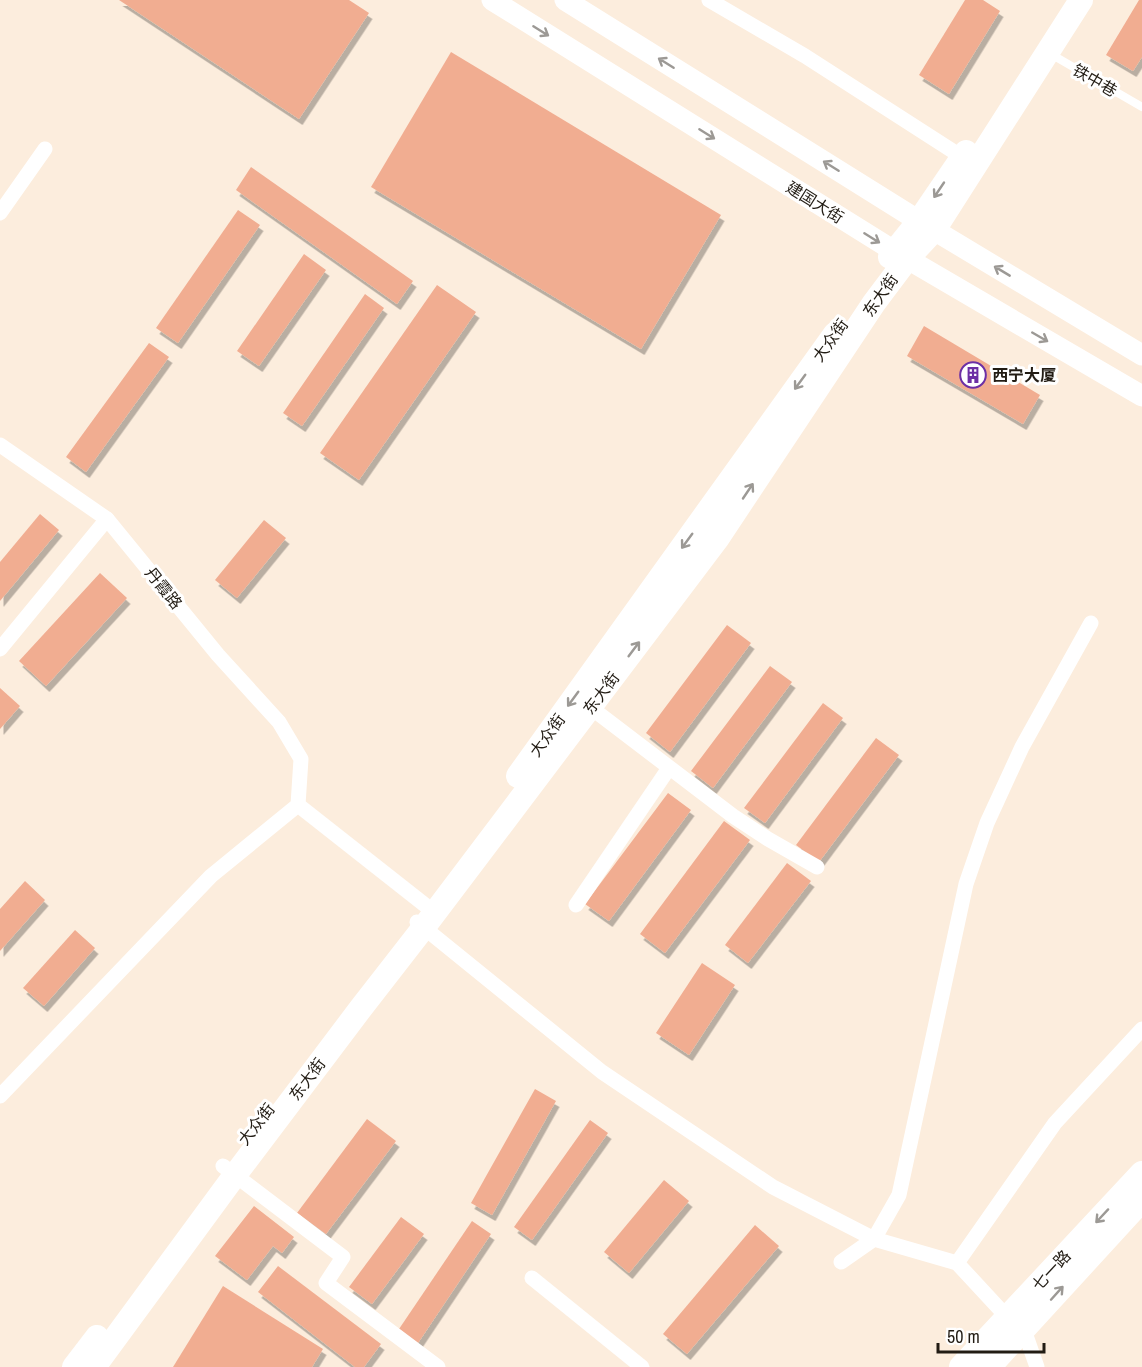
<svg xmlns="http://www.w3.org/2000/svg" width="1142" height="1367" viewBox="0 0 1142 1367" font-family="'Archivo Narrow','Noto Sans SC',sans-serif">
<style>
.building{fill:#f1ad91;filter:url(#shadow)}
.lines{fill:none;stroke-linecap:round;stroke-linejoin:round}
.lane{stroke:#fff;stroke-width:8}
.street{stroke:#fff;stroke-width:15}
.secondary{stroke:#fff;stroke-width:21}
.primary{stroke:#fff;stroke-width:24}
.oneway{stroke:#9c9995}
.labels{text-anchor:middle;stroke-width:6;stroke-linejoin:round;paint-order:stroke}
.street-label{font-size:16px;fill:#221c14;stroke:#fff}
.poi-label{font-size:16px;font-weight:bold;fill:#221c14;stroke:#fff;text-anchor:start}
</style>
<defs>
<filter id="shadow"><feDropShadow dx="3.5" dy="6" stdDeviation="0" flood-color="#0004"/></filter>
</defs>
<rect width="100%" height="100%" fill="#fceddd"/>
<g class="building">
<path d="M 119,0 L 349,0 L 369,13 L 299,119 Z"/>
<path d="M 965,0 L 983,0 L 1000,11 L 949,94 L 919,75 Z"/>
<path d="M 1139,0 L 1142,0 L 1142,57 L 1133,71 L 1106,55 Z"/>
<path d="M 451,52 L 721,215 L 641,349 L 371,187 Z"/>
<path d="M 251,167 L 413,281 L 397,304 L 236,190 Z"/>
<path d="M 238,210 L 260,225 L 178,343 L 156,328 Z"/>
<path d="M 304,254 L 326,270 L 259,366 L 237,351 Z"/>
<path d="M 437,285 L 476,312 L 359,480 L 320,453 Z"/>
<path d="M 365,294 L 384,308 L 302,426 L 283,413 Z"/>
<path d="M 924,326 L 1040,395 L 1023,424 L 907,356 Z"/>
<path d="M 149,343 L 169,357 L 86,472 L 66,457 Z"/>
<path d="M 40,514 L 59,530 L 0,601 L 0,562 Z"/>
<path d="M 264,520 L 286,538 L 237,598 L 215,580 Z"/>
<path d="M 100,573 L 127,598 L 46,686 L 19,661 Z"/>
<path d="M 727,625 L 751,643 L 670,752 L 646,733 Z"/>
<path d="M 770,666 L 792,682 L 713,788 L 691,771 Z"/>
<path d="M 0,688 L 20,706 L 0,729 Z"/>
<path d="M 823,703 L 843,718 L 765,823 L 744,808 Z"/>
<path d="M 876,738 L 899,755 L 819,862 L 796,845 Z"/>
<path d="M 668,793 L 691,810 L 609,921 L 585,904 Z"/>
<path d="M 724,821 L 750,840 L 665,953 L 640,934 Z"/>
<path d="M 787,863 L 811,881 L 748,963 L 725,945 Z"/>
<path d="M 25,881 L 45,900 L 0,951 L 0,909 Z"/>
<path d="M 75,930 L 95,948 L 44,1006 L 23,988 Z"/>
<path d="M 702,963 L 735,985 L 689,1055 L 656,1033 Z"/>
<path d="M 535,1089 L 556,1101 L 492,1215 L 471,1203 Z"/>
<path d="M 367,1119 L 396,1141 L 326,1234 L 297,1213 Z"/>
<path d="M 590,1120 L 608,1133 L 532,1240 L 514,1227 Z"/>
<path d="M 664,1180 L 689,1201 L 629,1273 L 604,1252 Z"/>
<path d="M 254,1206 L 294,1237 L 282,1253 L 273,1246 L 247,1280 L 215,1256 Z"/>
<path d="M 401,1217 L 424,1234 L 372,1304 L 349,1287 Z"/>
<path d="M 472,1221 L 491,1234 L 418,1343 L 399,1329 Z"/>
<path d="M 755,1225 L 779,1246 L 687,1354 L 663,1334 Z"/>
<path d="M 278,1266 L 381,1344 L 364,1367 L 355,1367 L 258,1292 Z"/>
<path d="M 223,1286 L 323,1349 L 312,1367 L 173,1367 Z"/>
</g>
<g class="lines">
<path class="lane" d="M 1049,53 L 1142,107"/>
<g class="street">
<path d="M 709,0 L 805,56 L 962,157"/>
<path d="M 0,213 L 45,149"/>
<path d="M 0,445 L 107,519 L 218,655 L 279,722 L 301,759 L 298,805 L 211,876 L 0,1096"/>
<path d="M 0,649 L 107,519"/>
<path d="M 590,707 L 733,816 L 768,839 L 817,867"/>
<path d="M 298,805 L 425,905"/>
<path d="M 576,905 L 669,768"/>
<path d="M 417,922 L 602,1072 L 773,1187 L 874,1239 L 957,1263 L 1007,1317 L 1024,1330 L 1037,1367"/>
<path d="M 223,1166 L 343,1257 L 326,1283 L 438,1367"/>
<path d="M 841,1262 L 874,1239 L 899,1195 L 966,884 L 987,823 L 1022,747 L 1091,623"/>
<path d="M 957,1263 L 1055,1123 L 1142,1029"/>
<path d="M 532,1278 L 642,1367"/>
</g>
<g class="secondary">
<path d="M 492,0 L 894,251 L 1142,396"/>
<path d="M 565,0 L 919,221 L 1142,355"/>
</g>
<g class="primary">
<path d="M 890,257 L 919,221 L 966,152"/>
<path d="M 518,776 L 835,334"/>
<path d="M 74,1367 L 97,1337"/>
<path d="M 94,1367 L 235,1175 L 361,1008 L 424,927 L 717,539 L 874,303 L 907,259 L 934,230 L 1081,0"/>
<path d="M 961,1367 L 1142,1173"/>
<path d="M 989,1367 L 1142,1200"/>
</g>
</g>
<defs><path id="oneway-shaft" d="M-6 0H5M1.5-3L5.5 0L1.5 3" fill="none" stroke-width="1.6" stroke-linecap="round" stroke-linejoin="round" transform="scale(1.5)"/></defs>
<g class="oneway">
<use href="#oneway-shaft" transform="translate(541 31) rotate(32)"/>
<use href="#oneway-shaft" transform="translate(666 63) rotate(-148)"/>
<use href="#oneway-shaft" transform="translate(707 134) rotate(32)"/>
<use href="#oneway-shaft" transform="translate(831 166) rotate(-148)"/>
<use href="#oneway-shaft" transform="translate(939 190) rotate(124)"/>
<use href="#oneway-shaft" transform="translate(872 238) rotate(32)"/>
<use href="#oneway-shaft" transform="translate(1002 271) rotate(-149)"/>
<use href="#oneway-shaft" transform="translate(1040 337) rotate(30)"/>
<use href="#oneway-shaft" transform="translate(800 382) rotate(126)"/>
<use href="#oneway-shaft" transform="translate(748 491) rotate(-56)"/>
<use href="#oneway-shaft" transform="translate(687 541) rotate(126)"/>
<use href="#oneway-shaft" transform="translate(634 649) rotate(-53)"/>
<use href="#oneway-shaft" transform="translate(573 699) rotate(126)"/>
<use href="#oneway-shaft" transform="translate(1102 1216) rotate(133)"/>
<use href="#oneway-shaft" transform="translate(1057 1293) rotate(-48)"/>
</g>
<defs>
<g id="building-ring" transform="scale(1.35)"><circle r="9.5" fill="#fff" stroke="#6c2fa5" stroke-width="1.5"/><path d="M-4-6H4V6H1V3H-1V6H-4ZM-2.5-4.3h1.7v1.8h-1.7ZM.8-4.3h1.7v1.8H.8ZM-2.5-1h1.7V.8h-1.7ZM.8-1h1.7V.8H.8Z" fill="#6c2fa5"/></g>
</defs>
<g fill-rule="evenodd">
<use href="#building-ring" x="973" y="375"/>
</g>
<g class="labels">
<g class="street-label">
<text transform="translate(1095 80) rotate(30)" y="6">铁中巷</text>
<text transform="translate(815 202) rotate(32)" y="6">建国大街</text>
<text transform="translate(880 295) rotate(-55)" y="6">东大街</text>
<text transform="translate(830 340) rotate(-54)" y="6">大众街</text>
<text transform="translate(164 588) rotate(51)" y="6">丹霞路</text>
<text transform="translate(601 693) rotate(-53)" y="6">东大街</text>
<text transform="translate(547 735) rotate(-54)" y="6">大众街</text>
<text transform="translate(307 1079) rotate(-53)" y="6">东大街</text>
<text transform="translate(256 1124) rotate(-52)" y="6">大众街</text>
<text transform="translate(1051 1270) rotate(-47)" y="6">七一路</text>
</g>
<g class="poi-label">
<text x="992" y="381">西宁大厦</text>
</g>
</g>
<path d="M938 1343v9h106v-9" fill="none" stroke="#221c14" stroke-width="3"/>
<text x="947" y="1343" font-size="18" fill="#221c14" stroke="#ffffff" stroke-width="4.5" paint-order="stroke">50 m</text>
</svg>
